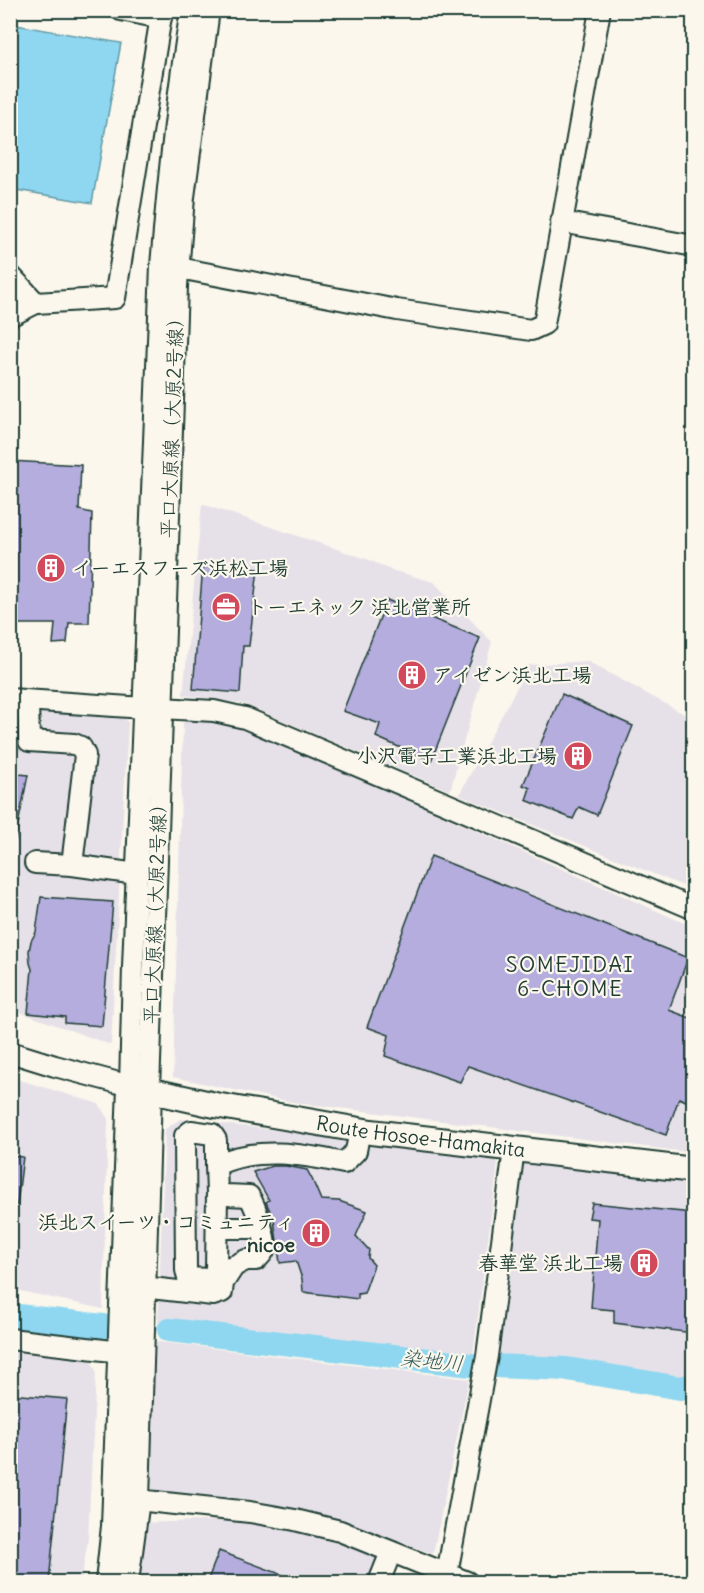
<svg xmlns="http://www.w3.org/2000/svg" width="704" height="1593" viewBox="0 0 704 1593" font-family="Delius,'Klee One',sans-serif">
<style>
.built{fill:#e6e1e8}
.water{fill:#8fd7f0;stroke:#6299a5;stroke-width:1.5}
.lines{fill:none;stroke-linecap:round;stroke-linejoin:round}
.river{stroke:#8fd7f0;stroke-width:24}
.building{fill:#b4adde;stroke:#1f3d34;stroke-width:1.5}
.minor-casing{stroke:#1f3d34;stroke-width:24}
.major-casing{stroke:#1f3d34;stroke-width:28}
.minor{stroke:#fbf7ec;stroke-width:20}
.major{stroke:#fbf7ec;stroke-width:24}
.labels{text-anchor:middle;stroke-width:4.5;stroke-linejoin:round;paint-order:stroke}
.street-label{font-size:20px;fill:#1f3d34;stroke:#fbf7ec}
.poi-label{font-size:20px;font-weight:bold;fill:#1f3d34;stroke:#fbf7ec;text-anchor:start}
.neighbourhood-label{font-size:21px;letter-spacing:1.5px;fill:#1f3d34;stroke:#fbf7ec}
.water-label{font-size:21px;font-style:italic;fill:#355c5a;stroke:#fbf7ec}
</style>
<rect width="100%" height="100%" fill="#fbf7ec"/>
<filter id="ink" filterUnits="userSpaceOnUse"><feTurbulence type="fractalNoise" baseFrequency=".0167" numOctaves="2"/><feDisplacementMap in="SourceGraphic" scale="12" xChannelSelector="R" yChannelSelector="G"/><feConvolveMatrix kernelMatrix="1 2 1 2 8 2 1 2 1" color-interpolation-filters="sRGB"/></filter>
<g filter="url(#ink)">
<g class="built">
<path d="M 202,504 L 367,559 L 391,570 L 434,582 L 492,642 L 450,791 L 244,704 L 183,695 Z"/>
<path d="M 587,661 L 693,719 L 693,890 L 459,795 L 529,665 Z"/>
<path d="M 11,708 L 121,716 L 128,722 L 111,1045 L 11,1009 Z"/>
<path d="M 192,717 L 225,719 L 693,927 L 693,1153 L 292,1102 L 173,1077 L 183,723 Z"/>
<path d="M 10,1077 L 99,1104 L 108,1119 L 103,1309 L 11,1289 Z"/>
<path d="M 180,1119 L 317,1135 L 361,1146 L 491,1154 L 498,1163 L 473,1354 L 158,1322 L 165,1129 Z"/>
<path d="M 527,1162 L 693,1182 L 693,1380 L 684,1382 L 564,1361 L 498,1358 L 519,1166 Z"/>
<path d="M 152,1341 L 469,1379 L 433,1554 L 339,1521 L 256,1500 L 153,1490 L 146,1474 Z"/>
<path d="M 11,1350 L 90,1359 L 96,1371 L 88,1539 L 81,1582 L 11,1582 Z"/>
<path d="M 238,1520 L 334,1537 L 380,1557 L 370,1582 L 129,1582 L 134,1523 Z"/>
</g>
<path class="water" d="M 10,24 L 121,43 L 92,203 L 11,189 Z"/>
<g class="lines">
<g class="river">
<path d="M 10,1315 L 103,1326"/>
<path d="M 169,1330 L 471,1365 L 567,1369 L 680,1388 L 694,1385"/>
</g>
</g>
<g class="building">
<path d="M 10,461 L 81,465 L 79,510 L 92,513 L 89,623 L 69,623 L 67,643 L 53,644 L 55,624 L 10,624 Z"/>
<path d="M 203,565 L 258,569 L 249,646 L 243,646 L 240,693 L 193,689 Z"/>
<path d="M 387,600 L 480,638 L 431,761 L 376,737 L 380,724 L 343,711 Z"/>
<path d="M 562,694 L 633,726 L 597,815 L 579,807 L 573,819 L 526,800 L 530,788 L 523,785 Z"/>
<path d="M 10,773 L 28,775 L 15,840 L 10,839 Z"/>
<path d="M 431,856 L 688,958 L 669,1010 L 693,1019 L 693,1104 L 679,1098 L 666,1135 L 468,1066 L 460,1082 L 385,1056 L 389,1035 L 367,1027 Z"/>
<path d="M 41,897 L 113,902 L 102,1026 L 65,1023 L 65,1017 L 28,1013 L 32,969 L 30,963 L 29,951 L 31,941 L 36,932 Z"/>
<path d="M 10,1156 L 23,1157 L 17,1205 L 10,1205 Z"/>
<path d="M 273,1166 L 286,1166 L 307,1170 L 312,1179 L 321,1200 L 339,1201 L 367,1211 L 356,1236 L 369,1250 L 368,1258 L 374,1265 L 364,1293 L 358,1294 L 358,1299 L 303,1292 L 302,1279 L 296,1261 L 280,1263 L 274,1220 L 266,1202 L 269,1200 L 253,1172 Z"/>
<path d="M 592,1203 L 693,1213 L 693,1333 L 614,1323 L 614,1310 L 591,1308 L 598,1219 L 589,1218 Z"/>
<path d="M 10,1394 L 67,1399 L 49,1582 L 10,1582 Z"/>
<path d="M 219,1551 L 299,1581 L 299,1582 L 207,1582 Z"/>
</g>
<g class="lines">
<g class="minor-casing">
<g id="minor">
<path d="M 121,10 L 161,18"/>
<path d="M 561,222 L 694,246"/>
<path d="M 179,268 L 397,310 L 531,330 L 544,324 L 600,10"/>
<path d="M 10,275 L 36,303 L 115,298 L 162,10"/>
<path d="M 10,316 L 36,303"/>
<path d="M 10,699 L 144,708"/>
<path d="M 28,701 L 29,741 L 74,744 L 81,747 L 85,755 L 72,865"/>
<path d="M 161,708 L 214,711 L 245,718 L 694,909"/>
<path d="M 35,863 L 72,865 L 137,874"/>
<path d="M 10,1052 L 55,1066 L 130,1086 L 133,967 L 161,266 C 168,180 177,95 191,10"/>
<path d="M 149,1090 L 177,286 L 184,197 L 209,10"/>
<path d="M 216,1165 L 216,1140 L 212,1134 L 191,1131 L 185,1136 L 186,1270 L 188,1278 L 210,1279 L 216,1270 L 217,1193 L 216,1165 C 256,1146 302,1154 344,1163 L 356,1151 L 360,1130"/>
<path d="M 217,1228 L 261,1228"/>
<path d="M 216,1270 L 234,1266 L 246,1260 L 256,1260 C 260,1256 264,1253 265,1248 C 266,1237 255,1205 249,1196 L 227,1195 L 217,1193"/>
<path d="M 142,1287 L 213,1295 L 222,1292 L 223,1283 L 234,1266"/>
<path d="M 10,1339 L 121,1352"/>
<path d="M 137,1500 L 250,1512 L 295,1520 L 340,1531 L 467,1582"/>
<path d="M 447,1574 L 487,1356 L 514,1149"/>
<path d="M 379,1582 L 391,1552"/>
</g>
</g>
<g class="major-casing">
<g id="major">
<path id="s1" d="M 108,1582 L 114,1526 L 130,1086 L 215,1105 L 371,1132 L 694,1170"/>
<path d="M 126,1582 L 137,1500 L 149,1090"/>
</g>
</g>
<use href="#minor" class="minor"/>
<use href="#major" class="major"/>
</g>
</g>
<defs>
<g id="building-disc" transform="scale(1.5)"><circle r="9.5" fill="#d1495b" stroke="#fbf7ec"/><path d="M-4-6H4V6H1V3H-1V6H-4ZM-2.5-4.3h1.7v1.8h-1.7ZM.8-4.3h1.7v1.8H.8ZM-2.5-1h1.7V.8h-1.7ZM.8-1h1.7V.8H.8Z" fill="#fff"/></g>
<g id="office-disc" transform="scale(1.5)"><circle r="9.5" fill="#d1495b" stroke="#fbf7ec"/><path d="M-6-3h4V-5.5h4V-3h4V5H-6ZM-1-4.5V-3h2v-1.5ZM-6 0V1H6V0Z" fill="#fff"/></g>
</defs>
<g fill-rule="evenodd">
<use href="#building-disc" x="51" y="568"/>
<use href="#office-disc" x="226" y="607"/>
<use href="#building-disc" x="412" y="675"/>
<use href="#building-disc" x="578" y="756"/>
<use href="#building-disc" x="316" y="1233"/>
<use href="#building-disc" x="644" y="1263"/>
</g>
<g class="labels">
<g class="street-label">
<text transform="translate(172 423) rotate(-88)" y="7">平口大原線（大原2号線）</text>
<text transform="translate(155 909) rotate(-88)" y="7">平口大原線（大原2号線）</text>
<text dy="7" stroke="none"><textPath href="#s1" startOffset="792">Route Hosoe-Hamakita</textPath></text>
</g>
<g class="poi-label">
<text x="72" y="575">イーエスフーズ浜松工場</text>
<text x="247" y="614">トーエネック 浜北営業所</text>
<text x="433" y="682">アイゼン浜北工場</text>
<text x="557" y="763" text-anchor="end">小沢電子工業浜北工場</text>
<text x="295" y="1229" text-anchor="end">浜北スイーツ・コミュニティ<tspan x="295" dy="23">nicoe</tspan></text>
<text x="623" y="1270" text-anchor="end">春華堂 浜北工場</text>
</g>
<g class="neighbourhood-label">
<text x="570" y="972">SOMEJIDAI<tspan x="570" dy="24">6-CHOME</tspan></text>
</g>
<g class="water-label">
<text transform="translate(432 1361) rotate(6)" y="7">染地川</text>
</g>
</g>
<rect width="704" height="1593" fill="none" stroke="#fbf7ec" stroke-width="36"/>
<rect x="18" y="18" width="668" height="1557" fill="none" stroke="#1f3d34" stroke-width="2" filter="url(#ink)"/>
</svg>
